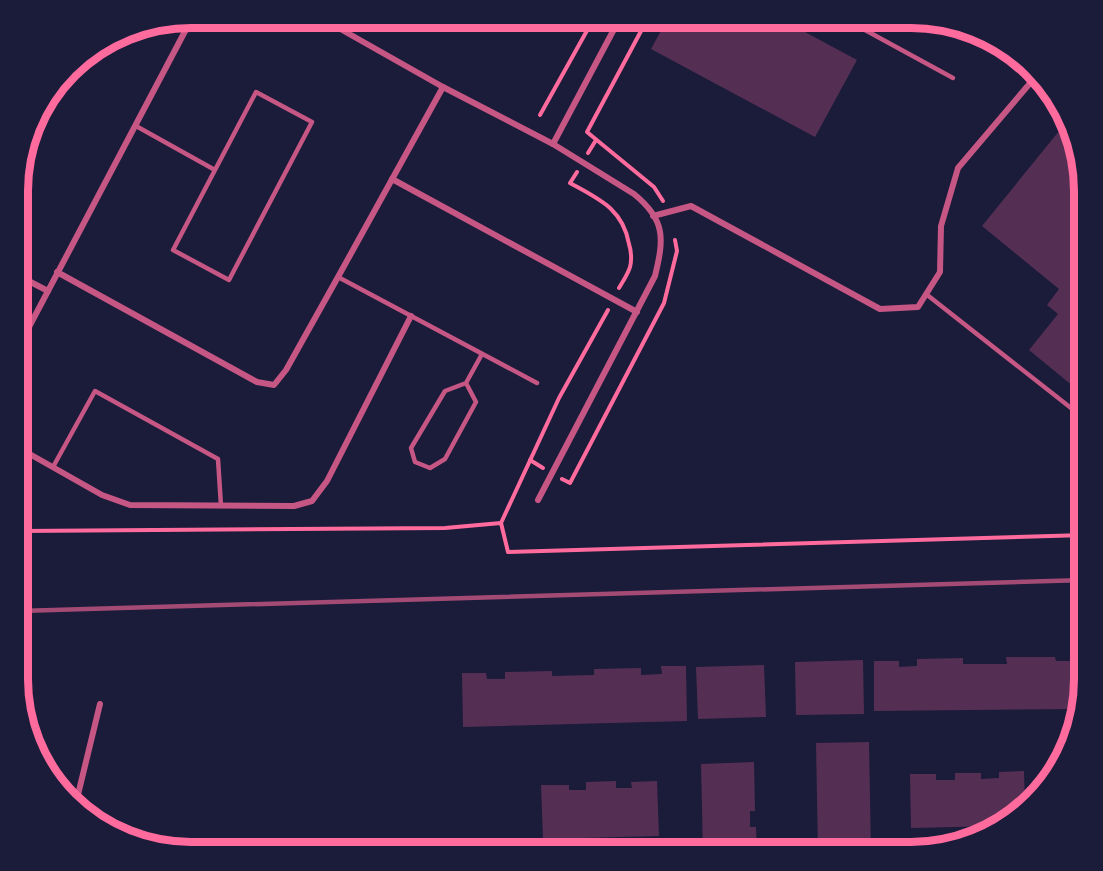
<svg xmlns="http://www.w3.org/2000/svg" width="1103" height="871" viewBox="0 0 1103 871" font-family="Lora,serif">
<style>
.building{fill:#542f53}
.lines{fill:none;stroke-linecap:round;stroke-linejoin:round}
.path{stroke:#ff6b9d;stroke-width:4}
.service{stroke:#c65784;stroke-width:4.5}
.minor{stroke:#c65784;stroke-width:6}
.rail{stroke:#a44b75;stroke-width:4.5}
.rim{fill:none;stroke:#ff6b9d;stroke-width:8}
</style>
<rect width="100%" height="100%" fill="#1b1b3a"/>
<g class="building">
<path d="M 668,18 L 779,18 L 857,60 L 815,137 L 651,49 Z"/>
<path d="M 1068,120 L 1085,191 L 1085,396 L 1029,350 L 1058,314 L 1047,305 L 1059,289 L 982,226 Z"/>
<path d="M 1074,655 L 1085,655 L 1085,691 L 1080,709 L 874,711 L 874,661 L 899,661 L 899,667 L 917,666 L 917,659 L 963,658 L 963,664 L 1007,664 L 1006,657 L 1055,657 L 1056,661 L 1074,661 Z"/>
<path d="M 863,660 L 864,714 L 796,715 L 795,662 Z"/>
<path d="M 764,665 L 766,717 L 698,719 L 696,667 Z"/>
<path d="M 661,666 L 686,666 L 687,721 L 463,727 L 462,673 L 486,673 L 487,679 L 505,679 L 505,672 L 552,671 L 552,676 L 594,675 L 594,669 L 641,668 L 641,675 L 662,674 Z"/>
<path d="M 869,742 L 871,853 L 818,853 L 816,743 Z"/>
<path d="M 754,762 L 755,811 L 750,811 L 750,827 L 756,827 L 757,853 L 703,853 L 701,764 Z"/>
<path d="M 1024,771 L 1025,806 L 998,826 L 911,828 L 910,774 L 936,774 L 936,780 L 955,780 L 955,773 L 981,773 L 981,779 L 999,778 L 999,772 Z"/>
<path d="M 616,781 L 616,788 L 632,788 L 631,782 L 657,781 L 659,836 L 543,839 L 541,785 L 569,785 L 569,790 L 586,790 L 586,782 Z"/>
</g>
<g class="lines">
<g class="path">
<path d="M 648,18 L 587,132 L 654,187 L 663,201"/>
<path d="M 540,115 L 594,18"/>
<path d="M 588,153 L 596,140"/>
<path d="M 577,172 L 570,183 C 599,199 623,209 629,244 C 631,250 632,260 630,267 C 628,274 623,281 619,288"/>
<path d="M 608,310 L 559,398 L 501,523 L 508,552 L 1085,535"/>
<path d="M 530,460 L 543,468"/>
<path d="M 562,479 L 570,483 L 664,303 L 677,251 L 675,240"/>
<path d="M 19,531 L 445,528 L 501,523"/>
</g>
<g class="service">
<path d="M 843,18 L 953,78"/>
<path d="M 136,126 L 215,170 L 173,250 L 229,280 L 312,122 L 256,92 L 215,170"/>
<path d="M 338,277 L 537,383"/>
<path d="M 926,294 L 1085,419"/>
<path d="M 466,383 L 476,402 L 445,459 L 430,468 L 415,462 L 411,448 L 445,391 L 466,383 L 482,354"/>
<path d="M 53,467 L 95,391 L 218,459 L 221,506"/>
</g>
<g class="minor">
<path d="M 321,18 L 443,87 L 553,144 L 634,194 C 666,220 664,239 655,276 L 538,500"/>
<path d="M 35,121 L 52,92"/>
<path d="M 553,144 L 620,18"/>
<path d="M 392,179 L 637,312"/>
<path d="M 653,216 L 691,206 L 880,309 L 918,307 L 940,272 L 941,226 L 958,168 L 1037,75"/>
<path d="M 57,272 L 257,382 L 274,385 L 286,370 L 338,277 L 443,87"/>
<path d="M 19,276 L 48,291"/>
<path d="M 19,346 L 192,18"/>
<path d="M 19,448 L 102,495 L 130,505 L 294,506 L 312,501 L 327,481 L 411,316"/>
<path d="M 75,807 L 100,704"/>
</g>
<path class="rail" d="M 19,611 L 1085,580"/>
</g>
<path d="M0 0H1103V871H0ZM191 28H911A163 163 0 0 1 1074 191V679A163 163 0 0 1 911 842H191A163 163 0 0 1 28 679V191A163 163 0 0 1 191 28Z" fill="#1b1b3a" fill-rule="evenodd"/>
<path class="rim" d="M191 28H911A163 163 0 0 1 1074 191V679A163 163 0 0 1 911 842H191A163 163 0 0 1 28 679V191A163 163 0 0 1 191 28Z"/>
</svg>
